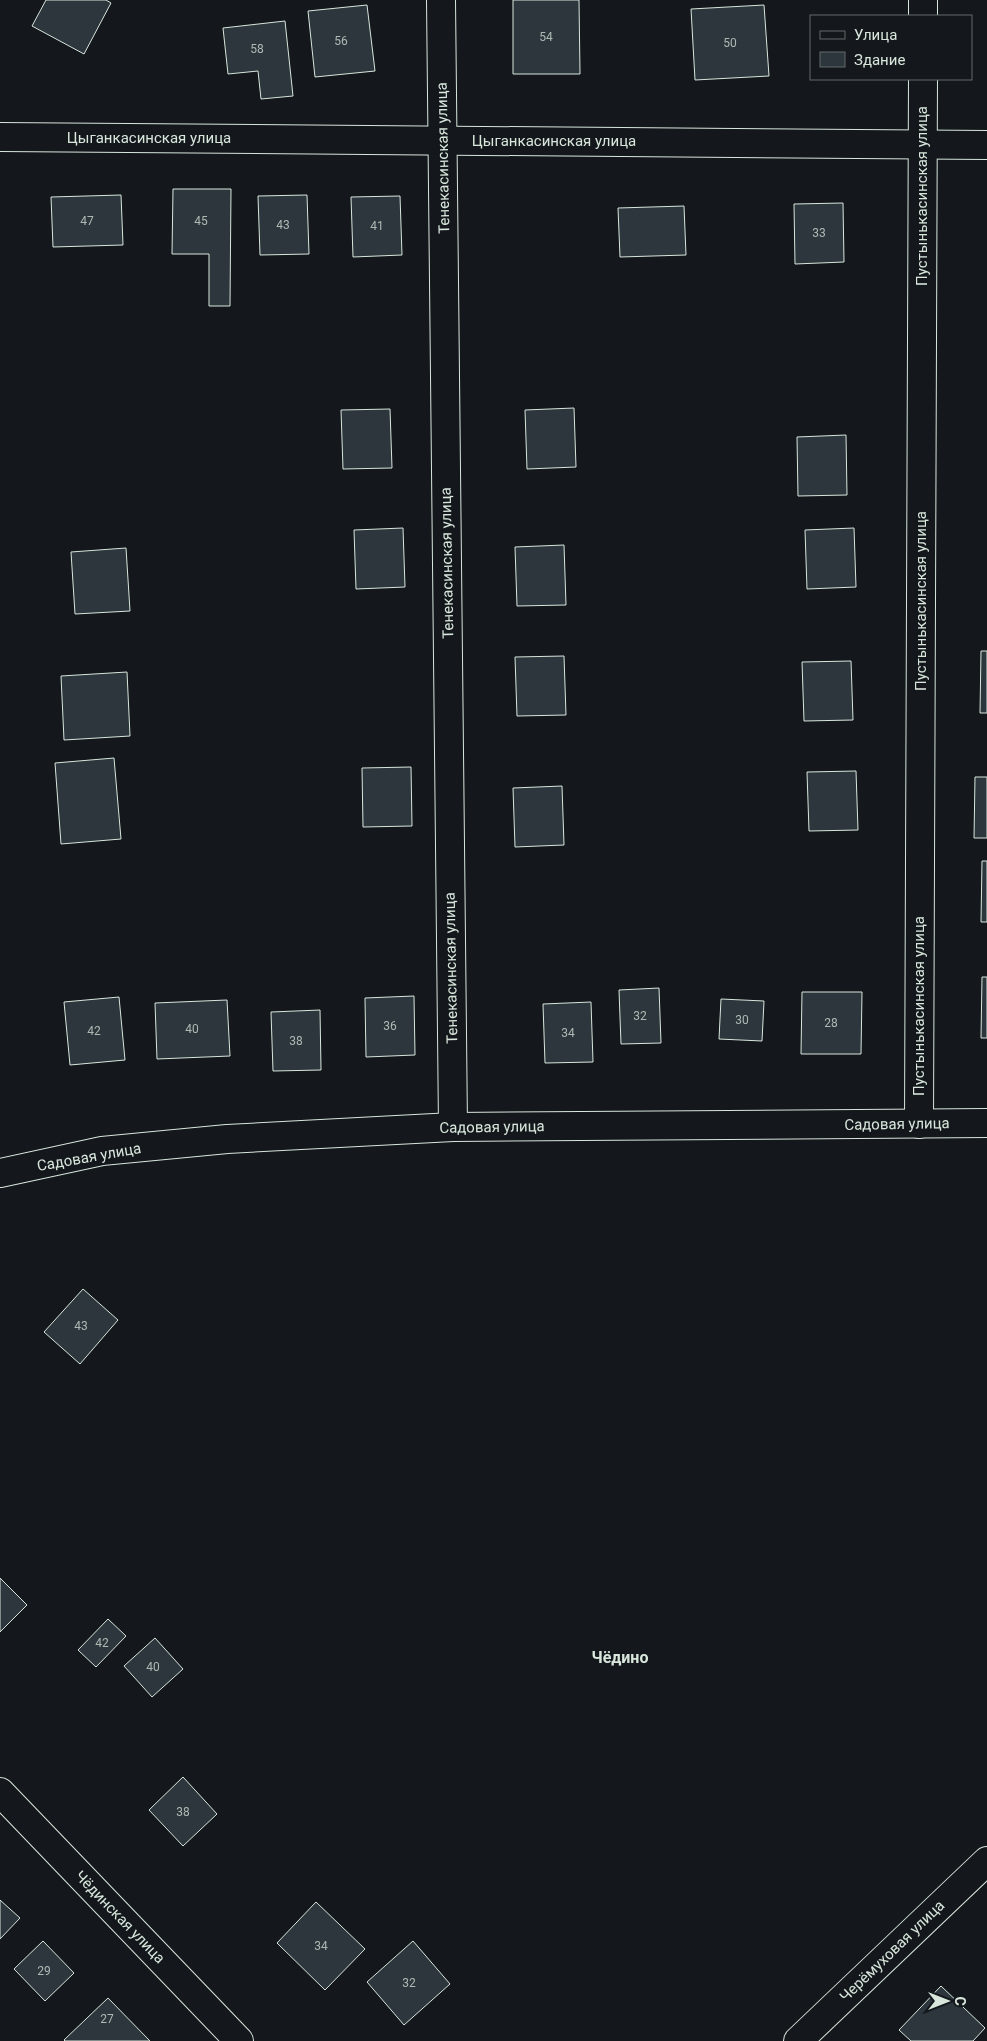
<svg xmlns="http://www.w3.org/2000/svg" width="987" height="2041" viewBox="0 0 987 2041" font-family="Roboto,sans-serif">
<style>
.building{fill:#2c363c;stroke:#d8e6dc}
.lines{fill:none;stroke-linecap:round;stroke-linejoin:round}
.minor-casing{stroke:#d8e6dc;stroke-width:30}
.minor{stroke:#14181c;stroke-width:28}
.labels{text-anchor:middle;stroke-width:4;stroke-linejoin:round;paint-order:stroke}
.number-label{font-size:12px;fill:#adbab4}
.street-label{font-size:15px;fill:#d8e6dc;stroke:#14181c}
.neighbourhood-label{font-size:16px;font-weight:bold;fill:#d8e6dc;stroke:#14181c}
</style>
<rect width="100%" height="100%" fill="#14181c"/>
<g class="building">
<path d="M 46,0 L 106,0 L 111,3 L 84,54 L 32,26 Z"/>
<path d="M 513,0 L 579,0 L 580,74 L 513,74 Z"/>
<path d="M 367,5 L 375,71 L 315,77 L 308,11 Z"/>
<path d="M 764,5 L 769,76 L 695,80 L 691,9 Z"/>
<path d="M 285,21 L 293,96 L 261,99 L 258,71 L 228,74 L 223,28 Z"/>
<path d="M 173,189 L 231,189 L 230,306 L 209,306 L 209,254 L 172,254 Z"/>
<path d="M 121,195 L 123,245 L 53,247 L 51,197 Z"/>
<path d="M 307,195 L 309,254 L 260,255 L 258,196 Z"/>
<path d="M 400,196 L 402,255 L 353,257 L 351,197 Z"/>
<path d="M 843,203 L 844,262 L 795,264 L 794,204 Z"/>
<path d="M 684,206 L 686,255 L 620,257 L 618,208 Z"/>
<path d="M 574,408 L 576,467 L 527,469 L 525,410 Z"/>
<path d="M 390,409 L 392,468 L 343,469 L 341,410 Z"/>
<path d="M 846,435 L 847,495 L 798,496 L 797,437 Z"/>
<path d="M 403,528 L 405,587 L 356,589 L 354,530 Z"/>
<path d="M 854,528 L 856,587 L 807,589 L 805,530 Z"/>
<path d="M 564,545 L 566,605 L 517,606 L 515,547 Z"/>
<path d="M 126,548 L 130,611 L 75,614 L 71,552 Z"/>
<path d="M 981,651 L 987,651 L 987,713 L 980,713 Z"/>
<path d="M 564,656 L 566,715 L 517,716 L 515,657 Z"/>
<path d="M 851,661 L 853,720 L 804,721 L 802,662 Z"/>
<path d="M 127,672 L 130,736 L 64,740 L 61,676 Z"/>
<path d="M 114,758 L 121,839 L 61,844 L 55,763 Z"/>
<path d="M 411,767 L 412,826 L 363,827 L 362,768 Z"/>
<path d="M 856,771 L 858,830 L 809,831 L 807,772 Z"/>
<path d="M 975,777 L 987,777 L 987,838 L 974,838 Z"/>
<path d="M 562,786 L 564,845 L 515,847 L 513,788 Z"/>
<path d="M 982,861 L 987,861 L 987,922 L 981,922 Z"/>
<path d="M 982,977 L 987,977 L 987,1038 L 981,1038 Z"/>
<path d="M 659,988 L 661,1043 L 621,1044 L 619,990 Z"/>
<path d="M 802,992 L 862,992 L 861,1054 L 801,1054 Z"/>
<path d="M 414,996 L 415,1055 L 366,1057 L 365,998 Z"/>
<path d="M 119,997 L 125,1060 L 70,1065 L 64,1002 Z"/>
<path d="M 721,999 L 764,1001 L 762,1041 L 719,1039 Z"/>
<path d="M 227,1000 L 230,1056 L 157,1059 L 155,1003 Z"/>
<path d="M 591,1002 L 593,1062 L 545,1063 L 543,1004 Z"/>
<path d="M 320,1010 L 321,1070 L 273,1071 L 271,1012 Z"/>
<path d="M 83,1289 L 118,1320 L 80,1364 L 44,1332 Z"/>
<path d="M 0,1578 L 27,1605 L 0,1632 Z"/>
<path d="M 108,1619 L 126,1636 L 96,1667 L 78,1650 Z"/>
<path d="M 155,1638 L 183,1669 L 152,1697 L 124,1666 Z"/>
<path d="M 183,1777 L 217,1814 L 183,1846 L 149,1810 Z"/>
<path d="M 0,1900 L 20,1918 L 0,1939 Z"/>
<path d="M 316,1902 L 365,1949 L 325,1990 L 277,1943 Z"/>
<path d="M 43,1941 L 74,1973 L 45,2001 L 14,1969 Z"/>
<path d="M 413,1941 L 450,1984 L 404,2025 L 367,1982 Z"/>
<path d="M 941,1986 L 985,2028 L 973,2041 L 911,2041 L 899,2030 Z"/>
<path d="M 108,1998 L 150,2041 L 65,2041 L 64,2040 Z"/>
</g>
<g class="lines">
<g class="minor-casing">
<g id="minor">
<path d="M 441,0 L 453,1127"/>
<path d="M 923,16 L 923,0"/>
<path d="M 0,137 L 987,145"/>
<path d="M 919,1124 L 923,79"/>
<path d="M 0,1173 L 102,1151 L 227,1139 L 453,1127 L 987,1123"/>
<path d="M 0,1792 L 239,2041"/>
<path d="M 798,2041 L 987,1861"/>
</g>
</g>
<use href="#minor" class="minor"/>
</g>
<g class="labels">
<g class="number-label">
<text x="546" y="41">54</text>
<text x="341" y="45">56</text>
<text x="730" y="47">50</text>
<text x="257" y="53">58</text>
<text x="87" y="225">47</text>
<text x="201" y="225">45</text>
<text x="283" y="229">43</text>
<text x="377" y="230">41</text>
<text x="819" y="237">33</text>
<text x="640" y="1020">32</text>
<text x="742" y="1024">30</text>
<text x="831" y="1027">28</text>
<text x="390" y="1030">36</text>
<text x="192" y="1033">40</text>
<text x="94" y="1035">42</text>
<text x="568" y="1037">34</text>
<text x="296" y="1045">38</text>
<text x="81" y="1330">43</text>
<text x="102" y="1647">42</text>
<text x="153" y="1671">40</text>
<text x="183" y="1816">38</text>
<text x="321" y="1950">34</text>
<text x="44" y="1975">29</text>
<text x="409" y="1987">32</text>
<text x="107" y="2023">27</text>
</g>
<g class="street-label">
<text x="149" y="143">Цыганкасинская улица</text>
<text x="554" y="146">Цыганкасинская улица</text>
<text transform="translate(443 158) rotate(-91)" y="5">Тенекасинская улица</text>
<text transform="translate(922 196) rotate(-90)" y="5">Пустынькасинская улица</text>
<text transform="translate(447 563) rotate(-91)" y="5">Тенекасинская улица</text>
<text transform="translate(921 601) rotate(-90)" y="5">Пустынькасинская улица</text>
<text transform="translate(451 968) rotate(-91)" y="5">Тенекасинская улица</text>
<text transform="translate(919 1006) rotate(-90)" y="5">Пустынькасинская улица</text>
<text transform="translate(897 1124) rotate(-1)" y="5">Садовая улица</text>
<text transform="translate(492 1127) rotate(-1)" y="5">Садовая улица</text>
<text transform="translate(89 1157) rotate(-10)" y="5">Садовая улица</text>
<text transform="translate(120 1917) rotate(46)" y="5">Чёдинская улица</text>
<text transform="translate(892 1951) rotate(-44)" y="5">Черёмуховая улица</text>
</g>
<g class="neighbourhood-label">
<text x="620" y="1663">Чёдино</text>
</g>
</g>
<rect x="810" y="15" width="162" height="65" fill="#14181c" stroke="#626a69"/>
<rect x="820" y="31" width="25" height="8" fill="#14181c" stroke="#626a69"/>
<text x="854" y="40" font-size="15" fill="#d8e6dc">Улица</text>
<rect x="820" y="52" width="25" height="15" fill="#2c363c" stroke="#626a69"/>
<text x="854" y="65" font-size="15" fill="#d8e6dc">Здание</text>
<g transform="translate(947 2001) rotate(90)" stroke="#14181c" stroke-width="4" paint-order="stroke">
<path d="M0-4L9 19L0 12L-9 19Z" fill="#d8e6dc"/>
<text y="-8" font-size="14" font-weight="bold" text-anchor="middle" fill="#d8e6dc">С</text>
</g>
</svg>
